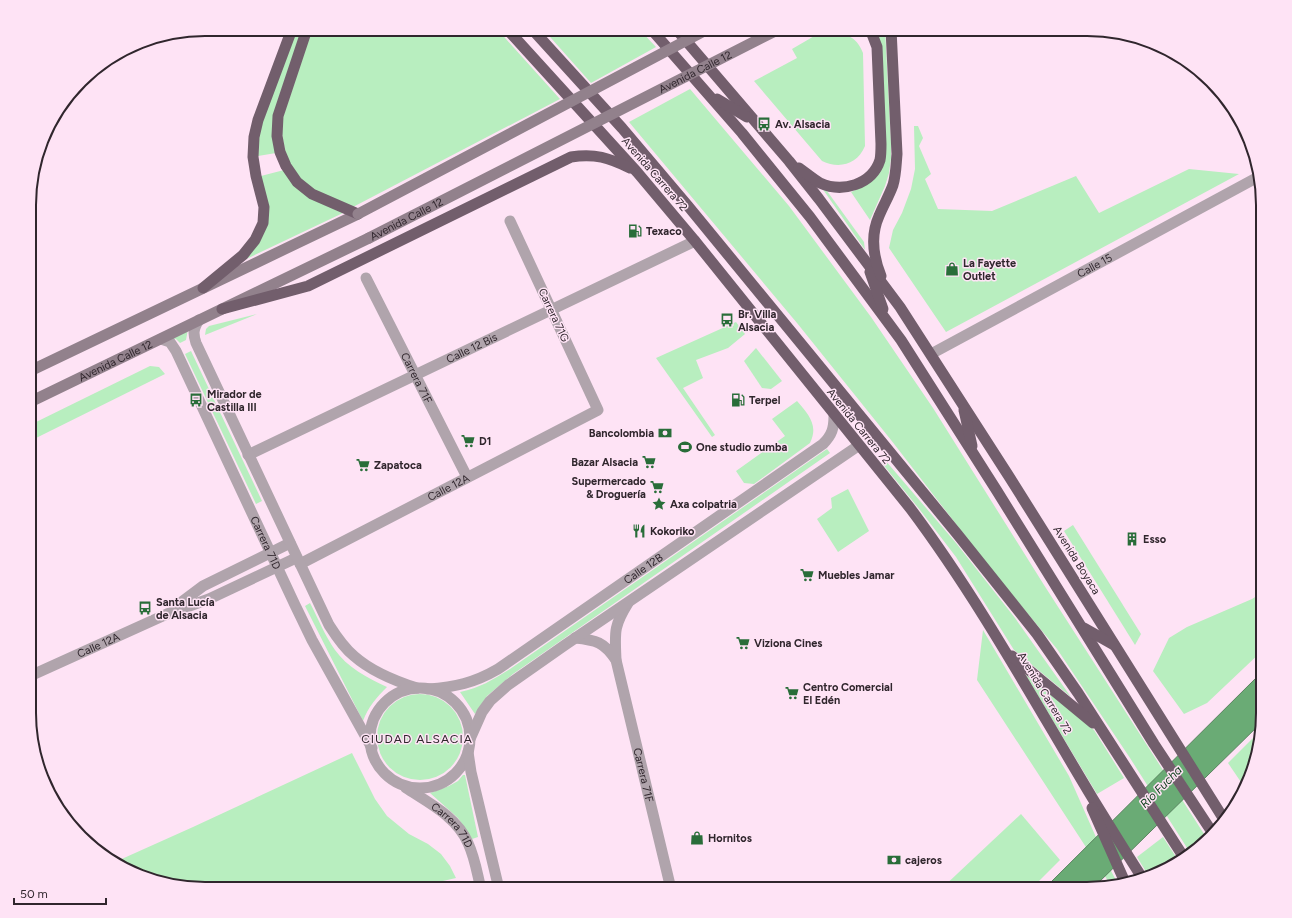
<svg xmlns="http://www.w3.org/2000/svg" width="1292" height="918" viewBox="0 0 1292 918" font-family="Figtree,sans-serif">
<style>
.green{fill:#b8eebf}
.water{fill:#6aab75;stroke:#59835f}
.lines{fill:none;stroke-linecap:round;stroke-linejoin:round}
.minor{stroke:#b0a4ac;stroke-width:11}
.tertiary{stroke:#b0a4ac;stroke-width:11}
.secondary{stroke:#92818c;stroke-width:11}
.trunk{stroke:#725e6c;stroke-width:11}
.secondary-bridge{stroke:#92818c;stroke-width:11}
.labels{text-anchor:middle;stroke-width:3;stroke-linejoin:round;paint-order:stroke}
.street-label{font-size:11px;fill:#30262d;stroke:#fee3f5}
.poi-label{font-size:11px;font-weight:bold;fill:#30262d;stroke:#fee3f5;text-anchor:start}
.neighbourhood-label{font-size:12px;letter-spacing:1px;fill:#30262d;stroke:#fee3f5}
.water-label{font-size:12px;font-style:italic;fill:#0c3e1a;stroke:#fee3f5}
.rim{fill:none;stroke:#30262d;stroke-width:2}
</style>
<rect width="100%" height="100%" fill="#fee3f5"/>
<g class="green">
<path d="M 296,29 L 302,29 L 278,100 L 276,153 L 258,156 L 259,136 L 263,121 Z"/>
<path d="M 312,29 L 497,29 L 560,99 L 353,207 L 314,190 L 300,178 L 290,164 L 285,151 L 282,134 L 283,117 Z"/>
<path d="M 543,29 L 639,29 L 656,47 L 591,83 Z"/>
<path d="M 874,29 L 885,29 L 891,143 L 891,158 L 889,173 L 885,186 L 870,220 L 851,192 L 864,186 L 879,169 Z"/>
<path d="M 826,33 C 845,33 856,35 863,53 L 865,146 C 857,165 839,169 822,161 L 754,81 L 797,58 L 792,49 L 816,35 Z"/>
<path d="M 690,89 L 789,206 L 871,317 L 933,408 L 1044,585 L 1206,837 L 1189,851 L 1130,758 L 1057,649 L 990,568 L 891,440 L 797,323 L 629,122 Z"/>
<path d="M 914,126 L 918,126 L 923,138 L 919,146 L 931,174 L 925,179 L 938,209 L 992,211 L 1076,176 L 1099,213 L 1189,169 L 1239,174 L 946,332 L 889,248 L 893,230 L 902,213 L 911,189 L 915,169 Z"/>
<path d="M 284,170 L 343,213 L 240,262 L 259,243 L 261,176 Z"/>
<path d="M 822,188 L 827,191 L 864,242 L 865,250 Z"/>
<path d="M 257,314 L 205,335 L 206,329 L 209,326 Z"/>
<path d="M 736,322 L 745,334 L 728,348 L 696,360 L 703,378 L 683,388 L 715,435 L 712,437 L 656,358 Z"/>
<path d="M 188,329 L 186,340 L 180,343 L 176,339 L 170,338 Z"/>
<path d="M 756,348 L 782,381 L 771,389 L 762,388 L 744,361 Z"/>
<path d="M 191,351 L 262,501 L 256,504 L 185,354 Z"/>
<path d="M 150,366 L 159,367 L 165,374 L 30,441 L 30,425 Z"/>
<path d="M 797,401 C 808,414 819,425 810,443 L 754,484 L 744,483 L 736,471 L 785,436 L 772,419 Z"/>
<path d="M 827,449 L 830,453 L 513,674 L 487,696 L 475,714 L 460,692 C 480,688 492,680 510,669 Z"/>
<path d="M 885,460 L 956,543 L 1015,618 L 1071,697 L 1014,650 L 956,557 L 920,510 L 881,462 Z"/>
<path d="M 848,489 L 869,531 L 838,552 L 817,519 L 832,508 L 831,498 Z"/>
<path d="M 1073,525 L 1141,634 L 1135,645 L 1064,531 Z"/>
<path d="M 1263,592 L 1263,650 L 1207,703 L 1184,714 L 1153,671 L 1169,638 L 1187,627 L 1252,599 Z"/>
<path d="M 310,603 C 318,618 325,636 335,650 C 347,667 367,678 387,687 C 377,697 368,707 363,721 L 305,606 Z"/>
<path d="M 983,630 L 1069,776 L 1110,869 L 1117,882 L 1110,884 L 977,680 Z"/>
<path d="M 1025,674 L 1094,730 L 1124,778 L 1097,794 Z"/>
<circle cx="420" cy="737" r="43"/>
<path d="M 1262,729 L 1250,780 L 1245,788 L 1228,763 Z"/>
<path d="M 352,753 L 375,799 L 387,816 L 409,834 L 428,844 L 441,854 L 450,866 L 456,878 L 408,889 L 194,889 L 148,880 L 115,862 L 193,827 Z"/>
<path d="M 463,775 L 465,775 L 478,837 L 472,839 L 458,818 L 430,793 L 449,786 L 458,781 Z"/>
<path d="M 1021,814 L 1060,860 L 1031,889 L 941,889 Z"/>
<path d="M 1163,837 L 1178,860 L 1165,871 L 1148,875 L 1137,857 Z"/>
</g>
<path class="water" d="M 1263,671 L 1263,721 L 1094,887 L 1087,889 L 1044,889 Z"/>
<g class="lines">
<g class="minor">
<path id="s1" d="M 366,278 L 467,477"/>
<path id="s2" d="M 931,354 L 1258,177"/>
<path id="s3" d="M 248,455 L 695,241"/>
<path id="s4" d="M 300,564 L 598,410 L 510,221"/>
<path id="s5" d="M 628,603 C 613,627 615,633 616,660 L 671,889"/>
<path d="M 175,607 L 203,586 L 290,543"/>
<path d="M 575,638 C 596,640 604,642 616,660"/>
<path id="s6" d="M 30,676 L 167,614 L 209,599 L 296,558"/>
</g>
<g class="tertiary">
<path d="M 199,320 C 193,329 193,334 196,343 L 329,625 C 336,636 344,648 354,656 C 372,672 395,681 417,688"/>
<path id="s7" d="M 161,339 L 170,342 L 176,351 L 295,605 L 312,640 L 372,748"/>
<circle cx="420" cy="738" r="50"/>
<path id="s8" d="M 428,689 C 455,687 474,683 498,669 L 823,444 C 832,435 834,428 834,416"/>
<path d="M 470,739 L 482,712 L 490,701 L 508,685 L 565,645 L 858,446"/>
<path d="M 468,752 L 471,772 L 499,889"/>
<path id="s9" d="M 406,788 C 429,803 457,817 468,843 C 475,858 477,873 481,889"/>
</g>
<g class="secondary">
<path d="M 30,371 L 358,214"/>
<path id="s10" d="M 30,402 L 369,238"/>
</g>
<g class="trunk">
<path d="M 307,29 L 278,116 L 277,136 L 280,152 L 286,166 L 297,182 L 312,194 L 358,214"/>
<path d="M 507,29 L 637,172 L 695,241 L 910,508 C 979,600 1034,701 1093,799 C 1109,825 1125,851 1141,876"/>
<path d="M 532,29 L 622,128 L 688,206 L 958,535 L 1037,634 L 1078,693 L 1183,856"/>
<path d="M 651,29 L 742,133 L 810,217 L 901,340 L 997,491 L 1154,744 L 1212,832"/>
<path d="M 676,29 L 789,161 L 819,199 L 900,307 L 1010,478 L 1225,821"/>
<path d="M 717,99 L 747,117"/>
<path d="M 799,168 C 806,173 813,179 820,183 C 842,193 872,185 880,160 C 881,155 881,149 881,144 L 877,47 L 872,34 L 867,29"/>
<path d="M 870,272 L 883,309"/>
<path d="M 881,276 C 873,256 870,236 879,216 C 883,206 889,196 893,185 C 896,175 896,165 897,154 L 891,29"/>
<path d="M 203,288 L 243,255 L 255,240 L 263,223 L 264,207 L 256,176 L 253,157 L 254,137 L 258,120 L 292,29"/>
<path d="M 222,309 L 308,286 L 571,157 C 595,153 609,158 630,168"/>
<path d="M 964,410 L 972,446"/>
<path d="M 1084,628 L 1114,645"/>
<path d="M 1012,656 L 1093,723"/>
<path d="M 1092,808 L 1124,880"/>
</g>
<g class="secondary-bridge">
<path d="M 358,214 L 708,29"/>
<path id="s11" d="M 369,238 L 779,29"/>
</g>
</g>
<defs>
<g id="bus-bare" transform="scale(1.08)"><path d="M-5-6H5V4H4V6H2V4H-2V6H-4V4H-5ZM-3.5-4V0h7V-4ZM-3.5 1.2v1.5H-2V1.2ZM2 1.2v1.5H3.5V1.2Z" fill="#296d39" stroke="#fee3f5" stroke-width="2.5" paint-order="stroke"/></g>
<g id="fuel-bare" transform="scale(1.08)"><path d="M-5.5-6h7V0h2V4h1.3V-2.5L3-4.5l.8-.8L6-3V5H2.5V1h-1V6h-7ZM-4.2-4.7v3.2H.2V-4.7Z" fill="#296d39" stroke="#fee3f5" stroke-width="2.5" paint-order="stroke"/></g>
<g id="shop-bare" transform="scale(1.08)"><path d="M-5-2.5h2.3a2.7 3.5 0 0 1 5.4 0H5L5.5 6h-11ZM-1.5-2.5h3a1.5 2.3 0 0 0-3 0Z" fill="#296d39" stroke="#fee3f5" stroke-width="2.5" paint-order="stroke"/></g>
<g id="bank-bare" transform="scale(1.08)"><path d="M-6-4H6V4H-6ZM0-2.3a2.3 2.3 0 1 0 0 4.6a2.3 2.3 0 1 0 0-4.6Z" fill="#296d39" stroke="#fee3f5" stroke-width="2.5" paint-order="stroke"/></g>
<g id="supermarket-bare" transform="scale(1.08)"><path d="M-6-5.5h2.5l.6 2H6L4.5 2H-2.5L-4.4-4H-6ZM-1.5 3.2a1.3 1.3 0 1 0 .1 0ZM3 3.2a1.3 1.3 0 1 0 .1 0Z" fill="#296d39" stroke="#fee3f5" stroke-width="2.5" paint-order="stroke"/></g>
<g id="stadium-bare" transform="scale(1.08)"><path d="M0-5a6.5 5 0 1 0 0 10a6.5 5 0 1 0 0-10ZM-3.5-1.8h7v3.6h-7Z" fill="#296d39" stroke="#fee3f5" stroke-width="2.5" paint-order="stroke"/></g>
<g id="sight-bare" transform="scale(1.08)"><path d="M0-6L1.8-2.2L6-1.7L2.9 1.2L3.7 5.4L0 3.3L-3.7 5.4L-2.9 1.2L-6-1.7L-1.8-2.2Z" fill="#296d39" stroke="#fee3f5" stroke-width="2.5" paint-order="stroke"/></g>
<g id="restaurant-bare" transform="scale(1.08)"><path d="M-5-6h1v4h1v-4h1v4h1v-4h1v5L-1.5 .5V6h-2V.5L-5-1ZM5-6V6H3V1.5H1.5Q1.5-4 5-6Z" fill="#296d39" stroke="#fee3f5" stroke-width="2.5" paint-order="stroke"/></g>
<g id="building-bare" transform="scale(1.08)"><path d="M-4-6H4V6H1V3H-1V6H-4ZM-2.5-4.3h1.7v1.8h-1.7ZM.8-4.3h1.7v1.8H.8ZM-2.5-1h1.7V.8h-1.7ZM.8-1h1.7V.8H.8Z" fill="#296d39" stroke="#fee3f5" stroke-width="2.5" paint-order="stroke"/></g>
</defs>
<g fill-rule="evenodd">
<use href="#bus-bare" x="764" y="124"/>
<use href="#fuel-bare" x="635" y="231"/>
<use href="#shop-bare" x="952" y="269"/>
<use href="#bus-bare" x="727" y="320"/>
<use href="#bus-bare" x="196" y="400"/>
<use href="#fuel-bare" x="738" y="400"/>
<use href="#bank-bare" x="665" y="433"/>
<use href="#supermarket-bare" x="468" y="441"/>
<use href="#stadium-bare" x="685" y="447"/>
<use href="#supermarket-bare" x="649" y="462"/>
<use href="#supermarket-bare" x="363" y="465"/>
<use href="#supermarket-bare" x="657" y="487"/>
<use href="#sight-bare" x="659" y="504"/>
<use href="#restaurant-bare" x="639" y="531"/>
<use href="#building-bare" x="1132" y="539"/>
<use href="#supermarket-bare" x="807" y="575"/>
<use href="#bus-bare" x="145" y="608"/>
<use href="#supermarket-bare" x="743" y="643"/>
<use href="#supermarket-bare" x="792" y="693"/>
<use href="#shop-bare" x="697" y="838"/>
<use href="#bank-bare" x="894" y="860"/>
</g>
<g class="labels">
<g class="street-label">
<text dy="4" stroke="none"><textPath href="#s11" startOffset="366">Avenida Calle 12</textPath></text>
<text transform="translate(655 174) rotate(49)" y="4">Avenida Carrera 72</text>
<text dy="4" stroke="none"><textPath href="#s11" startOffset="42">Avenida Calle 12</textPath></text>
<text dy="4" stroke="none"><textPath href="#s2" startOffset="186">Calle 15</textPath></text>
<text transform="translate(554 315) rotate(65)" y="4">Carrera 71G</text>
<text dy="4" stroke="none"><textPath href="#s3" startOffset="248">Calle 12 Bis</textPath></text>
<text dy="4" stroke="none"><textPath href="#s10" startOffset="95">Avenida Calle 12</textPath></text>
<text dy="4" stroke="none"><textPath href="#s1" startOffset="112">Carrera 71F</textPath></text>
<text transform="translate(859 426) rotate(51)" y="4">Avenida Carrera 72</text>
<text dy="4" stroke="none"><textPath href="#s4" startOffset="167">Calle 12A</textPath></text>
<text dy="4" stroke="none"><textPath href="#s7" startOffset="232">Carrera 71D</textPath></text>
<text transform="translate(1077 560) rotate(58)" y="4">Avenida Boyaca</text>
<text dy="4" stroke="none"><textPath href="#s8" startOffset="250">Calle 12B</textPath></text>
<text dy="4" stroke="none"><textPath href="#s6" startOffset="75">Calle 12A</textPath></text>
<text transform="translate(1045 693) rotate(59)" y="4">Avenida Carrera 72</text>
<text dy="4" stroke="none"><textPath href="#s5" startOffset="178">Carrera 71F</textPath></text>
<text dy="4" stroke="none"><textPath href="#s9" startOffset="60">Carrera 71D</textPath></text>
</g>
<g class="poi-label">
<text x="775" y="128">Av. Alsacia</text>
<text x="646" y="235">Texaco</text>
<text x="963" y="267">La Fayette<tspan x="963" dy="13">Outlet</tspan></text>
<text x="738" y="318">Br. Villa<tspan x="738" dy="13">Alsacia</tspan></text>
<text x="207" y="398">Mirador de<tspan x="207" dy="13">Castilla III</tspan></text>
<text x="749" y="404">Terpel</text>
<text x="654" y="437" text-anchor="end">Bancolombia</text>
<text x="479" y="445">D1</text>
<text x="696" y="451">One studio zumba</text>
<text x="638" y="466" text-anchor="end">Bazar Alsacia</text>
<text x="374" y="469">Zapatoca</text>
<text x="646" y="485" text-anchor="end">Supermercado<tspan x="646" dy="13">&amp; Droguería</tspan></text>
<text x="670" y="508">Axa colpatria</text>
<text x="650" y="535">Kokoriko</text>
<text x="1143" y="543">Esso</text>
<text x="818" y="579">Muebles Jamar</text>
<text x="156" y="606">Santa Lucía<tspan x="156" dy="13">de Alsacia</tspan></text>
<text x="754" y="647">Viziona Cines</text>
<text x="803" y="691">Centro Comercial<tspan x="803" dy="13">El Edén</tspan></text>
<text x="708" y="842">Hornitos</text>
<text x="905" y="864">cajeros</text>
</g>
<g class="neighbourhood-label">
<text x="417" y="743">CIUDAD ALSACIA</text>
</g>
<g class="water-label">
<text transform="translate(1161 787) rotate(-45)" y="4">Río Fucha</text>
</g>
</g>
<path d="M0 0H1292V918H0ZM205 36H1087A169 169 0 0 1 1256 205V713A169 169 0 0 1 1087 882H205A169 169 0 0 1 36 713V205A169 169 0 0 1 205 36Z" fill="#fee3f5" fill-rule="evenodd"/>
<path class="rim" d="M205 36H1087A169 169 0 0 1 1256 205V713A169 169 0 0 1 1087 882H205A169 169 0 0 1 36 713V205A169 169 0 0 1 205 36Z"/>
<path d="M14 898v6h92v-6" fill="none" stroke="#30262d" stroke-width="2"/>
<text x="20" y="898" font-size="12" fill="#30262d" stroke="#fee3f5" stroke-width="3" paint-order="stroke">50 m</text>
</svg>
